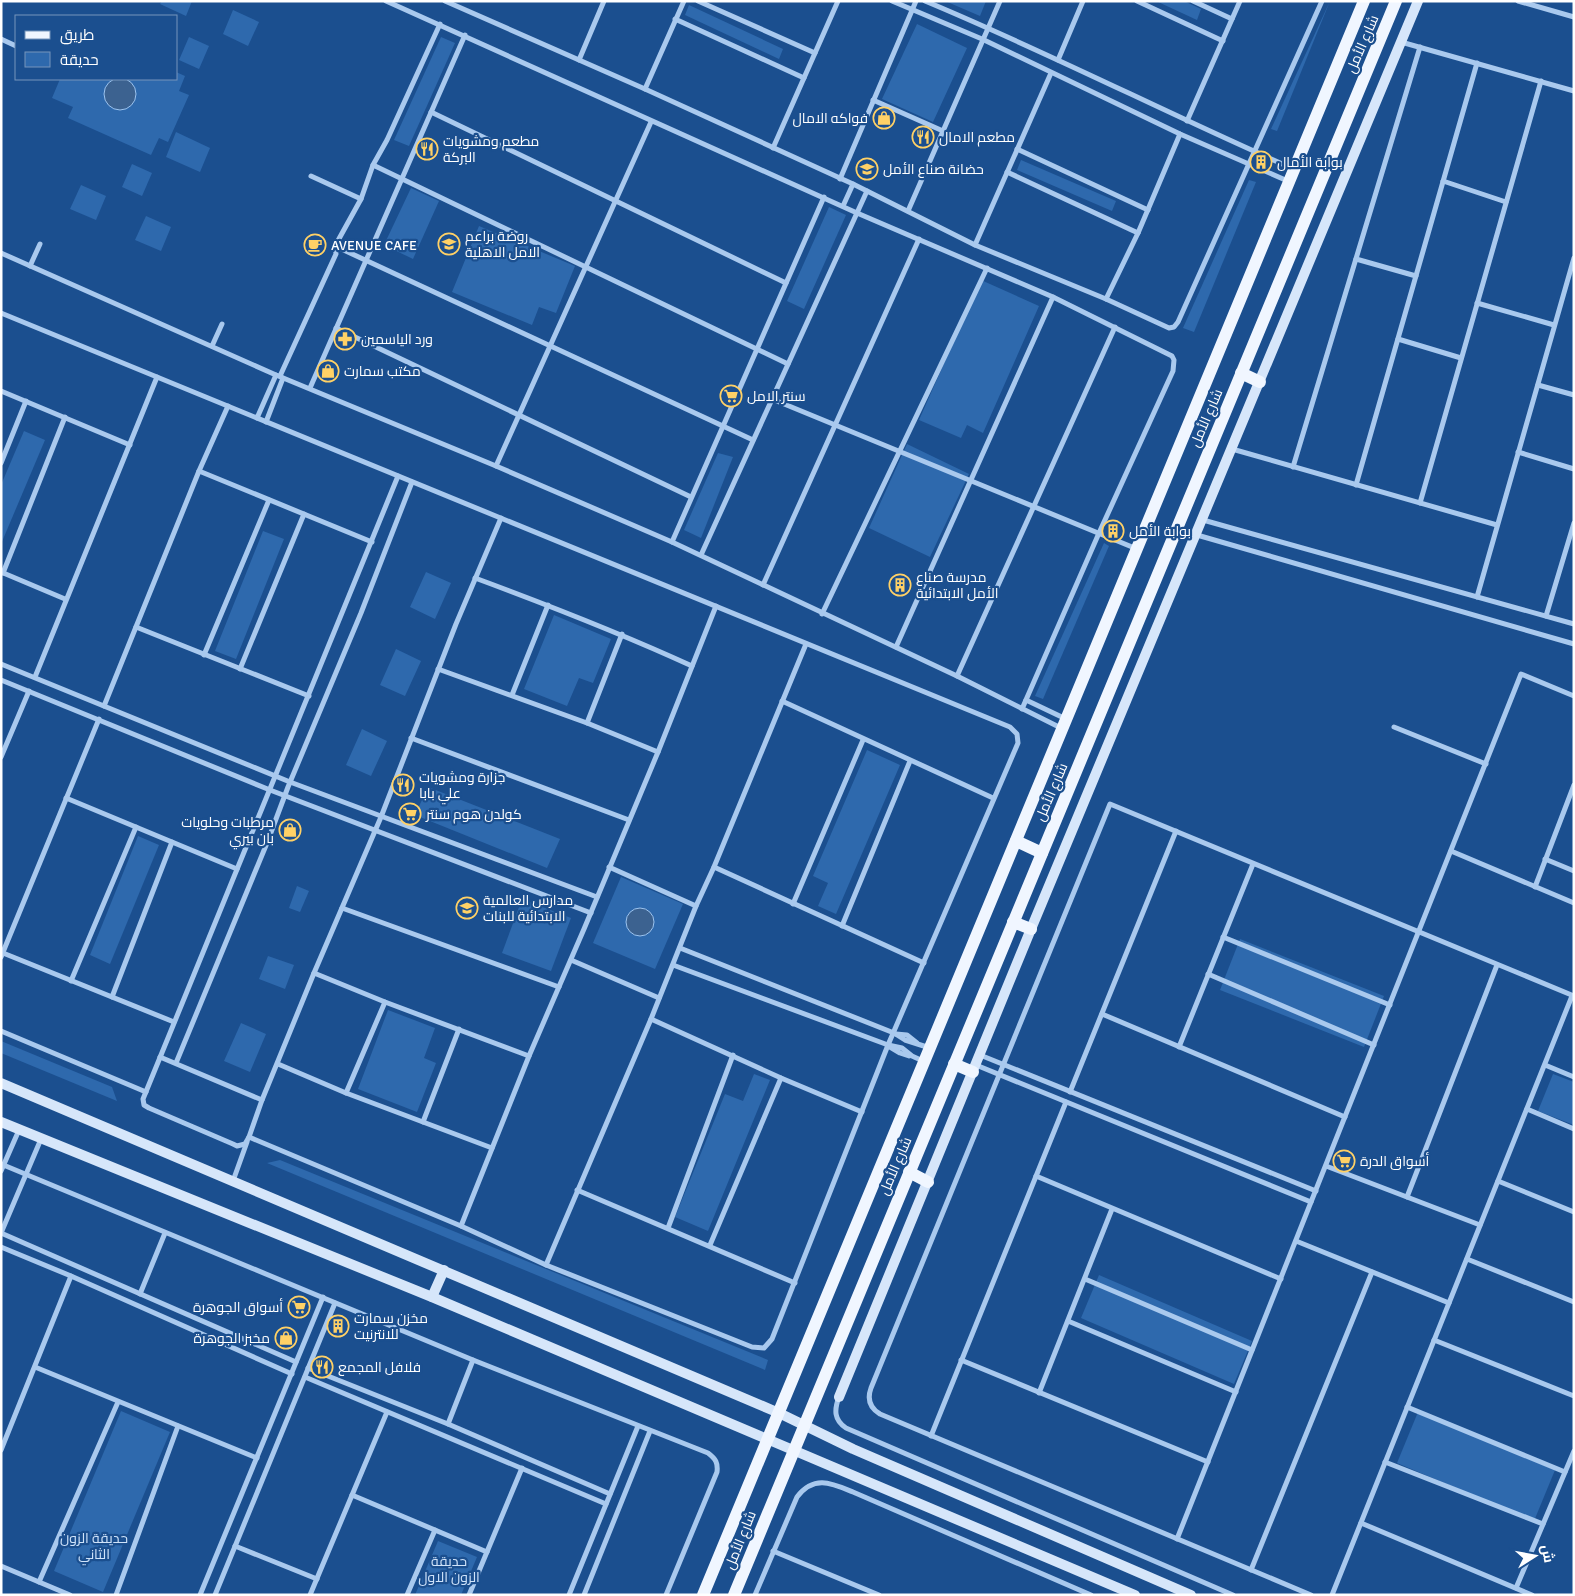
<svg xmlns="http://www.w3.org/2000/svg" width="1575" height="1596" viewBox="0 0 1575 1596" font-family="Signika,Cairo,sans-serif">
<style>
.green{fill:#2e69ad}
.water{fill:#3c6290;stroke:#9cc4f0}
.lines{fill:none;stroke-linecap:round;stroke-linejoin:round}
.street{stroke:#a9c9ee;stroke-width:5}
.secondary{stroke:#d6e6fa;stroke-width:10}
.primary{stroke:#f0f6ff;stroke-width:12}
.labels{text-anchor:middle;stroke-width:4.5;stroke-linejoin:round;paint-order:stroke}
.street-label{font-size:14px;fill:#fff;stroke:#1b4f8f}
.poi-label{font-size:14px;fill:#fff;stroke:#1b4f8f;text-anchor:start}
.park-label{font-size:14px;fill:#cfe3fa;stroke:#1b4f8f}
</style>
<rect width="100%" height="100%" fill="#1b4f8f"/>
<g class="green">
<path d="M 162,1 L 192,1 L 186,16 L 160,4 Z"/>
<path d="M 945,1 L 986,1 L 980,16 Z"/>
<path d="M 1156,1 L 1184,1 L 1201,9 L 1197,20 Z"/>
<path d="M 1330,1 L 1277,131 L 1271,129 Z"/>
<path d="M 689,5 L 783,49 L 779,59 L 685,15 Z"/>
<path d="M 233,10 L 259,22 L 248,46 L 223,34 Z"/>
<path d="M 917,24 L 967,48 L 933,122 L 882,99 Z"/>
<path d="M 189,37 L 209,46 L 199,69 L 179,60 Z"/>
<path d="M 441,37 L 455,43 L 409,146 L 394,140 Z"/>
<path d="M 176,72 L 185,76 L 179,91 L 189,95 L 168,142 L 159,138 L 151,155 L 68,118 L 73,107 L 52,98 L 60,79 L 176,79 Z"/>
<path d="M 176,132 L 210,148 L 200,172 L 166,157 Z"/>
<path d="M 1021,160 L 1116,201 L 1112,211 L 1017,170 Z"/>
<path d="M 132,164 L 152,173 L 142,196 L 122,187 Z"/>
<path d="M 1249,180 L 1256,182 L 1194,332 L 1183,328 Z"/>
<path d="M 81,185 L 106,196 L 96,220 L 70,209 Z"/>
<path d="M 411,188 L 439,201 L 413,259 L 384,245 Z"/>
<path d="M 829,207 L 846,215 L 804,309 L 787,301 Z"/>
<path d="M 146,216 L 171,227 L 161,251 L 135,240 Z"/>
<path d="M 479,226 L 575,266 L 556,313 L 539,307 L 532,325 L 452,292 Z"/>
<path d="M 981,280 L 1039,306 L 983,433 L 967,425 L 961,438 L 919,420 Z"/>
<path d="M 24,431 L 45,440 L 1,544 L 1,485 Z"/>
<path d="M 907,444 L 969,474 L 930,557 L 869,528 Z"/>
<path d="M 718,453 L 733,457 L 701,538 L 684,530 Z"/>
<path d="M 263,531 L 284,539 L 236,659 L 215,651 Z"/>
<path d="M 1104,543 L 1109,546 L 1043,699 L 1035,696 Z"/>
<path d="M 426,572 L 451,583 L 435,619 L 410,607 Z"/>
<path d="M 554,615 L 611,639 L 593,683 L 579,678 L 567,706 L 524,689 Z"/>
<path d="M 396,649 L 421,661 L 405,696 L 380,685 Z"/>
<path d="M 362,729 L 387,741 L 371,776 L 346,765 Z"/>
<path d="M 867,750 L 900,765 L 836,914 L 818,906 L 828,883 L 813,876 Z"/>
<path d="M 428,787 L 560,839 L 547,868 L 415,815 Z"/>
<path d="M 138,836 L 159,845 L 110,964 L 90,955 Z"/>
<path d="M 621,877 L 683,904 L 655,969 L 593,943 Z"/>
<path d="M 297,886 L 309,891 L 300,912 L 289,908 Z"/>
<path d="M 522,899 L 571,918 L 551,971 L 502,953 Z"/>
<path d="M 1240,939 L 1384,996 L 1364,1047 L 1220,990 Z"/>
<path d="M 268,956 L 294,965 L 285,989 L 259,979 Z"/>
<path d="M 388,1010 L 435,1028 L 424,1058 L 436,1063 L 417,1112 L 358,1089 Z"/>
<path d="M 241,1023 L 266,1034 L 250,1072 L 224,1061 Z"/>
<path d="M 1,1041 L 112,1087 L 117,1101 L 1,1053 Z"/>
<path d="M 754,1074 L 770,1080 L 708,1231 L 675,1217 L 725,1094 L 743,1101 Z"/>
<path d="M 1553,1074 L 1574,1082 L 1574,1125 L 1538,1111 Z"/>
<path d="M 280,1160 L 768,1360 L 765,1370 L 267,1163 Z"/>
<path d="M 1099,1275 L 1252,1341 L 1234,1384 L 1081,1318 Z"/>
<path d="M 121,1411 L 170,1432 L 103,1592 L 54,1571 Z"/>
<path d="M 1418,1412 L 1555,1470 L 1534,1521 L 1397,1463 Z"/>
<path d="M 438,1541 L 477,1557 L 461,1595 L 415,1595 Z"/>
</g>
<g class="water">
<circle cx="120" cy="94" r="16"/>
<circle cx="640" cy="922" r="14"/>
</g>
<g class="lines">
<g class="street">
<path d="M 386,1 L 857,213 L 1053,297 L 1172,356 L 1174,360 L 1173,371 L 1099,533 L 1022,709"/>
<path d="M 445,1 L 645,89 L 853,184 L 975,245 L 1106,299 L 1169,328 L 1174,327 L 1178,322 L 1322,1"/>
<path d="M 698,1 L 815,53"/>
<path d="M 892,1 L 982,39 L 1180,134 L 1290,182"/>
<path d="M 925,1 C 1050,53 1170,115 1294,169"/>
<path d="M 1137,1 L 1223,41"/>
<path d="M 1193,1 L 1232,19"/>
<path d="M 1518,1 L 1574,17"/>
<path d="M 675,19 L 804,78"/>
<path d="M 1,39 L 16,46"/>
<path d="M 1401,42 L 1574,91"/>
<path d="M 579,60 L 604,1"/>
<path d="M 1058,60 L 1083,1"/>
<path d="M 645,89 L 684,1"/>
<path d="M 873,100 L 943,131"/>
<path d="M 431,112 L 786,283"/>
<path d="M 1187,121 L 1240,1"/>
<path d="M 773,148 L 838,1"/>
<path d="M 1017,149 L 1148,210"/>
<path d="M 373,165 L 788,364"/>
<path d="M 1007,172 L 1138,233"/>
<path d="M 311,176 L 361,199"/>
<path d="M 840,179 L 916,1"/>
<path d="M 1443,181 L 1506,202"/>
<path d="M 843,206 L 853,184"/>
<path d="M 908,211 L 1000,1"/>
<path d="M 975,245 L 1051,73"/>
<path d="M 335,246 L 753,440"/>
<path d="M 1,253 L 276,375 L 496,466 L 672,542 L 957,676 L 1061,728"/>
<path d="M 1356,259 L 1416,276"/>
<path d="M 30,266 L 40,244"/>
<path d="M 1106,299 L 1138,233 L 1180,134"/>
<path d="M 1477,303 L 1554,325"/>
<path d="M 1,313 L 1010,727 L 1017,734 L 1018,743 L 888,1045 L 772,1339 L 764,1348 L 752,1347 L 546,1265 L 461,1226 L 249,1137"/>
<path d="M 336,328 L 691,497"/>
<path d="M 1398,339 L 1461,358"/>
<path d="M 212,346 L 222,324"/>
<path d="M 280,376 L 336,254 L 335,246 L 361,199 L 373,165 L 387,140 L 440,24"/>
<path d="M 1538,385 L 1574,395"/>
<path d="M 310,388 L 465,35"/>
<path d="M 1,391 L 130,445"/>
<path d="M 772,399 L 1137,549"/>
<path d="M 257,418 L 276,375"/>
<path d="M 266,422 L 283,378"/>
<path d="M 1232,449 L 1497,525"/>
<path d="M 1518,452 L 1574,469"/>
<path d="M 1,463 L 26,401"/>
<path d="M 496,466 L 651,122"/>
<path d="M 1293,467 L 1420,47"/>
<path d="M 199,471 L 372,542"/>
<path d="M 398,476 L 143,1099 L 144,1105 L 149,1108 L 233,1144 L 237,1146 L 245,1144 L 249,1137 L 262,1100 L 314,973 L 381,817 L 456,624 L 501,518"/>
<path d="M 1356,485 L 1477,63"/>
<path d="M 1420,503 L 1541,81"/>
<path d="M 1203,520 L 1574,624"/>
<path d="M 1197,535 L 1574,644"/>
<path d="M 672,542 L 824,197"/>
<path d="M 701,555 L 867,191"/>
<path d="M 1,572 L 65,599"/>
<path d="M 3,573 L 65,417"/>
<path d="M 475,578 C 548,605 620,633 692,666"/>
<path d="M 763,585 L 919,239"/>
<path d="M 1477,597 L 1574,258"/>
<path d="M 822,614 L 987,268"/>
<path d="M 1546,616 L 1574,523"/>
<path d="M 136,627 L 309,696"/>
<path d="M 896,647 L 1053,297"/>
<path d="M 204,655 L 269,500"/>
<path d="M 1,664 L 290,782 L 597,897"/>
<path d="M 240,669 L 304,514"/>
<path d="M 438,669 L 587,723 L 658,752"/>
<path d="M 957,676 L 1115,327"/>
<path d="M 35,677 L 157,377"/>
<path d="M 1,680 L 270,790 L 591,913"/>
<path d="M 512,695 L 548,605"/>
<path d="M 1026,700 L 1066,719"/>
<path d="M 782,701 L 993,798"/>
<path d="M 104,706 L 199,471 L 228,406"/>
<path d="M 587,723 L 622,634"/>
<path d="M 1394,727 L 1486,764"/>
<path d="M 411,738 L 629,820"/>
<path d="M 1,757 L 29,691"/>
<path d="M 66,798 L 237,869"/>
<path d="M 1451,851 L 1574,903"/>
<path d="M 1545,859 L 1574,871"/>
<path d="M 609,867 L 696,906"/>
<path d="M 714,867 L 924,963"/>
<path d="M 1535,887 L 1574,785"/>
<path d="M 793,904 L 863,740"/>
<path d="M 342,908 L 559,987"/>
<path d="M 842,926 L 910,761"/>
<path d="M 1223,937 L 1390,1005"/>
<path d="M 680,948 L 894,1033 L 905,1040 L 930,1048"/>
<path d="M 3,953 L 174,1022"/>
<path d="M 1,957 L 99,719"/>
<path d="M 571,960 L 659,998"/>
<path d="M 673,965 L 888,1045 L 902,1048 L 912,1056 L 923,1061"/>
<path d="M 314,973 L 385,1002 L 529,1056"/>
<path d="M 1208,974 L 1374,1045"/>
<path d="M 71,981 L 136,827"/>
<path d="M 112,997 L 172,842"/>
<path d="M 1102,1014 L 1345,1117"/>
<path d="M 651,1019 L 781,1078 L 862,1112"/>
<path d="M 1,1031 L 146,1092"/>
<path d="M 896,1034 L 907,1035 L 917,1043"/>
<path d="M 890,1047 L 900,1053 L 909,1056"/>
<path d="M 1179,1047 L 1253,864"/>
<path d="M 980,1055 L 1316,1191"/>
<path d="M 160,1057 L 262,1100"/>
<path d="M 176,1063 L 267,843 L 288,787 L 361,613 L 412,482"/>
<path d="M 278,1064 L 346,1093 L 492,1148"/>
<path d="M 976,1065 L 1311,1202"/>
<path d="M 1545,1065 L 1574,1077"/>
<path d="M 1070,1092 L 1176,831"/>
<path d="M 346,1093 L 385,1002"/>
<path d="M 1527,1109 L 1574,1129"/>
<path d="M 423,1122 L 459,1029"/>
<path d="M 1,1164 L 473,1360 L 708,1453 C 716,1459 718,1463 717,1472 L 666,1595"/>
<path d="M 1326,1166 L 1480,1225"/>
<path d="M 1,1171 L 19,1130"/>
<path d="M 1036,1176 L 1281,1279"/>
<path d="M 233,1181 L 247,1142"/>
<path d="M 1498,1181 L 1574,1212"/>
<path d="M 577,1190 L 795,1283"/>
<path d="M 1407,1197 L 1497,965"/>
<path d="M 461,1226 L 529,1056 L 584,929 L 658,752 L 716,606"/>
<path d="M 668,1228 L 733,1055"/>
<path d="M 1,1233 L 296,1362"/>
<path d="M 1,1233 L 41,1139"/>
<path d="M 1296,1241 L 1449,1303"/>
<path d="M 710,1245 L 781,1078"/>
<path d="M 1,1247 L 71,1276 L 292,1374"/>
<path d="M 1467,1259 L 1574,1302"/>
<path d="M 546,1265 L 651,1019 L 696,906 L 714,867 L 806,644"/>
<path d="M 1085,1279 L 1252,1350"/>
<path d="M 140,1294 L 165,1233"/>
<path d="M 1068,1321 L 1236,1392"/>
<path d="M 1434,1340 L 1574,1396"/>
<path d="M 961,1360 L 1208,1462"/>
<path d="M 35,1367 L 257,1458"/>
<path d="M 308,1368 L 448,1424 L 610,1494"/>
<path d="M 305,1377 L 606,1504"/>
<path d="M 1039,1393 L 1112,1209"/>
<path d="M 839,1397 C 834,1410 834,1420 846,1428 L 1233,1595"/>
<path d="M 1407,1407 L 1565,1472"/>
<path d="M 448,1424 L 473,1360"/>
<path d="M 931,1436 L 1066,1102"/>
<path d="M 1,1450 L 71,1276"/>
<path d="M 1385,1462 L 1543,1524"/>
<path d="M 352,1495 L 487,1552"/>
<path d="M 1361,1523 L 1532,1595"/>
<path d="M 1177,1539 L 1521,674 L 1574,696"/>
<path d="M 235,1546 L 317,1579"/>
<path d="M 773,1551 L 879,1595"/>
<path d="M 1,1566 L 70,1595"/>
<path d="M 1251,1570 L 1372,1272"/>
<path d="M 39,1582 L 118,1402"/>
<path d="M 1516,1588 L 1574,1451"/>
<path d="M 116,1595 L 178,1426"/>
<path d="M 200,1595 L 323,1297"/>
<path d="M 215,1595 L 335,1303"/>
<path d="M 310,1595 L 387,1412"/>
<path d="M 407,1595 L 435,1530"/>
<path d="M 469,1595 L 522,1468"/>
<path d="M 569,1595 L 638,1426"/>
<path d="M 584,1595 L 650,1431"/>
<path d="M 755,1595 L 797,1497 C 814,1475 831,1483 853,1492 L 1091,1595"/>
<path d="M 1311,1595 L 880,1414 C 870,1408 867,1399 871,1388 L 1110,804 L 1574,996"/>
<path d="M 1332,1595 L 1572,996"/>
</g>
<g class="secondary">
<path d="M 1,1083 L 779,1413 L 853,1449 L 1191,1595"/>
<path d="M 1,1122 L 432,1297 L 1135,1595"/>
<path d="M 432,1297 L 444,1270"/>
<path d="M 839,1397 L 1031,929 L 1418,1"/>
</g>
<g class="primary">
<path d="M 1241,373 L 1260,382"/>
<path d="M 1016,841 L 1042,853"/>
<path d="M 1013,922 L 1031,929"/>
<path d="M 954,1064 L 973,1072"/>
<path d="M 909,1172 L 928,1182"/>
<path d="M 703,1595 L 1364,1"/>
<path d="M 734,1595 L 1396,1"/>
</g>
</g>
<defs>
<g id="shop-ring" transform="scale(1.125)"><circle r="9.5" fill="#1b4f8f" stroke="#ffd166" stroke-width="1.5"/><path d="M-5-2.5h2.3a2.7 3.5 0 0 1 5.4 0H5L5.5 6h-11ZM-1.5-2.5h3a1.5 2.3 0 0 0-3 0Z" fill="#ffd166"/></g>
<g id="restaurant-ring" transform="scale(1.125)"><circle r="9.5" fill="#1b4f8f" stroke="#ffd166" stroke-width="1.5"/><path d="M-5-6h1v4h1v-4h1v4h1v-4h1v5L-1.5 .5V6h-2V.5L-5-1ZM5-6V6H3V1.5H1.5Q1.5-4 5-6Z" fill="#ffd166"/></g>
<g id="building-ring" transform="scale(1.125)"><circle r="9.5" fill="#1b4f8f" stroke="#ffd166" stroke-width="1.5"/><path d="M-4-6H4V6H1V3H-1V6H-4ZM-2.5-4.3h1.7v1.8h-1.7ZM.8-4.3h1.7v1.8H.8ZM-2.5-1h1.7V.8h-1.7ZM.8-1h1.7V.8H.8Z" fill="#ffd166"/></g>
<g id="school-ring" transform="scale(1.125)"><circle r="9.5" fill="#1b4f8f" stroke="#ffd166" stroke-width="1.5"/><path d="M0-5L7-2L0 1L-7-2ZM-4 1L0 2.5L4 1V4Q0 6-4 4Z" fill="#ffd166"/></g>
<g id="cafe-ring" transform="scale(1.125)"><circle r="9.5" fill="#1b4f8f" stroke="#ffd166" stroke-width="1.5"/><path d="M-5.5-4.5H6V0H3Q3 3.5 0 3.5H-2.5Q-5.5 3.5-5.5 0ZM3-3.2v2h1.7v-2ZM-6 4.5H4V6H-6Z" fill="#ffd166"/></g>
<g id="pharmacy-ring" transform="scale(1.125)"><circle r="9.5" fill="#1b4f8f" stroke="#ffd166" stroke-width="1.5"/><path d="M-2-6h4v4h4v4h-4v4h-4v-4h-4v-4h4Z" fill="#ffd166"/></g>
<g id="supermarket-ring" transform="scale(1.125)"><circle r="9.5" fill="#1b4f8f" stroke="#ffd166" stroke-width="1.5"/><path d="M-6-5.5h2.5l.6 2H6L4.5 2H-2.5L-4.4-4H-6ZM-1.5 3.2a1.3 1.3 0 1 0 .1 0ZM3 3.2a1.3 1.3 0 1 0 .1 0Z" fill="#ffd166"/></g>
</defs>
<g fill-rule="evenodd">
<use href="#shop-ring" x="884" y="118"/>
<use href="#restaurant-ring" x="923" y="137"/>
<use href="#restaurant-ring" x="427" y="149"/>
<use href="#building-ring" x="1261" y="162"/>
<use href="#school-ring" x="867" y="169"/>
<use href="#school-ring" x="449" y="244"/>
<use href="#cafe-ring" x="315" y="245"/>
<use href="#pharmacy-ring" x="345" y="339"/>
<use href="#shop-ring" x="328" y="371"/>
<use href="#supermarket-ring" x="731" y="396"/>
<use href="#building-ring" x="1113" y="531"/>
<use href="#building-ring" x="900" y="585"/>
<use href="#restaurant-ring" x="403" y="785"/>
<use href="#supermarket-ring" x="410" y="814"/>
<use href="#shop-ring" x="290" y="830"/>
<use href="#school-ring" x="467" y="908"/>
<use href="#supermarket-ring" x="1344" y="1161"/>
<use href="#supermarket-ring" x="299" y="1307"/>
<use href="#building-ring" x="338" y="1326"/>
<use href="#shop-ring" x="286" y="1338"/>
<use href="#restaurant-ring" x="322" y="1367"/>
</g>
<g class="labels">
<g class="street-label">
<text transform="translate(1362 44) rotate(-67)" y="5">شارع الأمل</text>
<text transform="translate(1206 418) rotate(-67)" y="5">شارع الأمل</text>
<text transform="translate(1051 792) rotate(-67)" y="5">شارع الأمل</text>
<text transform="translate(895 1166) rotate(-67)" y="5">شارع الأمل</text>
<text transform="translate(740 1540) rotate(-68)" y="5">شارع الأمل</text>
</g>
<g class="poi-label">
<text x="868" y="123" text-anchor="end">فواكه الامال</text>
<text x="939" y="142">مطعم الامال</text>
<text x="443" y="146">مطعم ومشويات<tspan x="443" dy="16">البركة</tspan></text>
<text x="1277" y="167">بوابة الأمال</text>
<text x="883" y="174">حضانة صناع الأمل</text>
<text x="465" y="241">روضة براعم<tspan x="465" dy="16">الامل الاهلية</tspan></text>
<text x="331" y="250">AVENUE CAFE</text>
<text x="361" y="344">ورد الياسمين</text>
<text x="344" y="376">مكتب سمارت</text>
<text x="747" y="401">سنتر الامل</text>
<text x="1129" y="536">بوابة الأمل</text>
<text x="916" y="582">مدرسة صناع<tspan x="916" dy="16">الأمل الابتدائية</tspan></text>
<text x="419" y="782">جزارة ومشويات<tspan x="419" dy="16">علي بابا</tspan></text>
<text x="426" y="819">كولدن هوم سنتر</text>
<text x="274" y="827" text-anchor="end">مرطبات وحلويات<tspan x="274" dy="16">بان بيري</tspan></text>
<text x="483" y="905">مدارس العالمية<tspan x="483" dy="16">الابتدائية للبنات</tspan></text>
<text x="1360" y="1166">أسواق الدرة</text>
<text x="283" y="1312" text-anchor="end">أسواق الجوهرة</text>
<text x="354" y="1323">مخزن سمارت<tspan x="354" dy="16">للانترنيت</tspan></text>
<text x="270" y="1343" text-anchor="end">مخبز الجوهرة</text>
<text x="338" y="1372">فلافل المجمع</text>
</g>
<g class="park-label">
<text x="94" y="1543">حديقة الزون<tspan x="94" dy="16">الثاني</tspan></text>
<text x="449" y="1566">حديقة<tspan x="449" dy="16">الزون الاول</tspan></text>
</g>
</g>
<rect width="1575" height="1596" fill="none" stroke="#ffffff" stroke-width="5"/>
<rect x="15" y="15" width="162" height="65" fill="#1b4f8f" stroke="#7695bc"/>
<rect x="25" y="31" width="25" height="8" fill="#f0f6ff" stroke="#7695bc"/>
<text x="60" y="40" font-size="15" fill="#ffffff">طريق</text>
<rect x="25" y="52" width="25" height="15" fill="#2e69ad" stroke="#7695bc"/>
<text x="60" y="65" font-size="15" fill="#ffffff">حديقة</text>
<g transform="translate(1535 1556) rotate(79)" stroke="#1b4f8f" stroke-width="4" paint-order="stroke">
<path d="M0-4L9 19L0 12L-9 19Z" fill="#ffffff"/>
<text y="-8" font-size="14" font-weight="bold" text-anchor="middle" fill="#ffffff">ش</text>
</g>
</svg>
